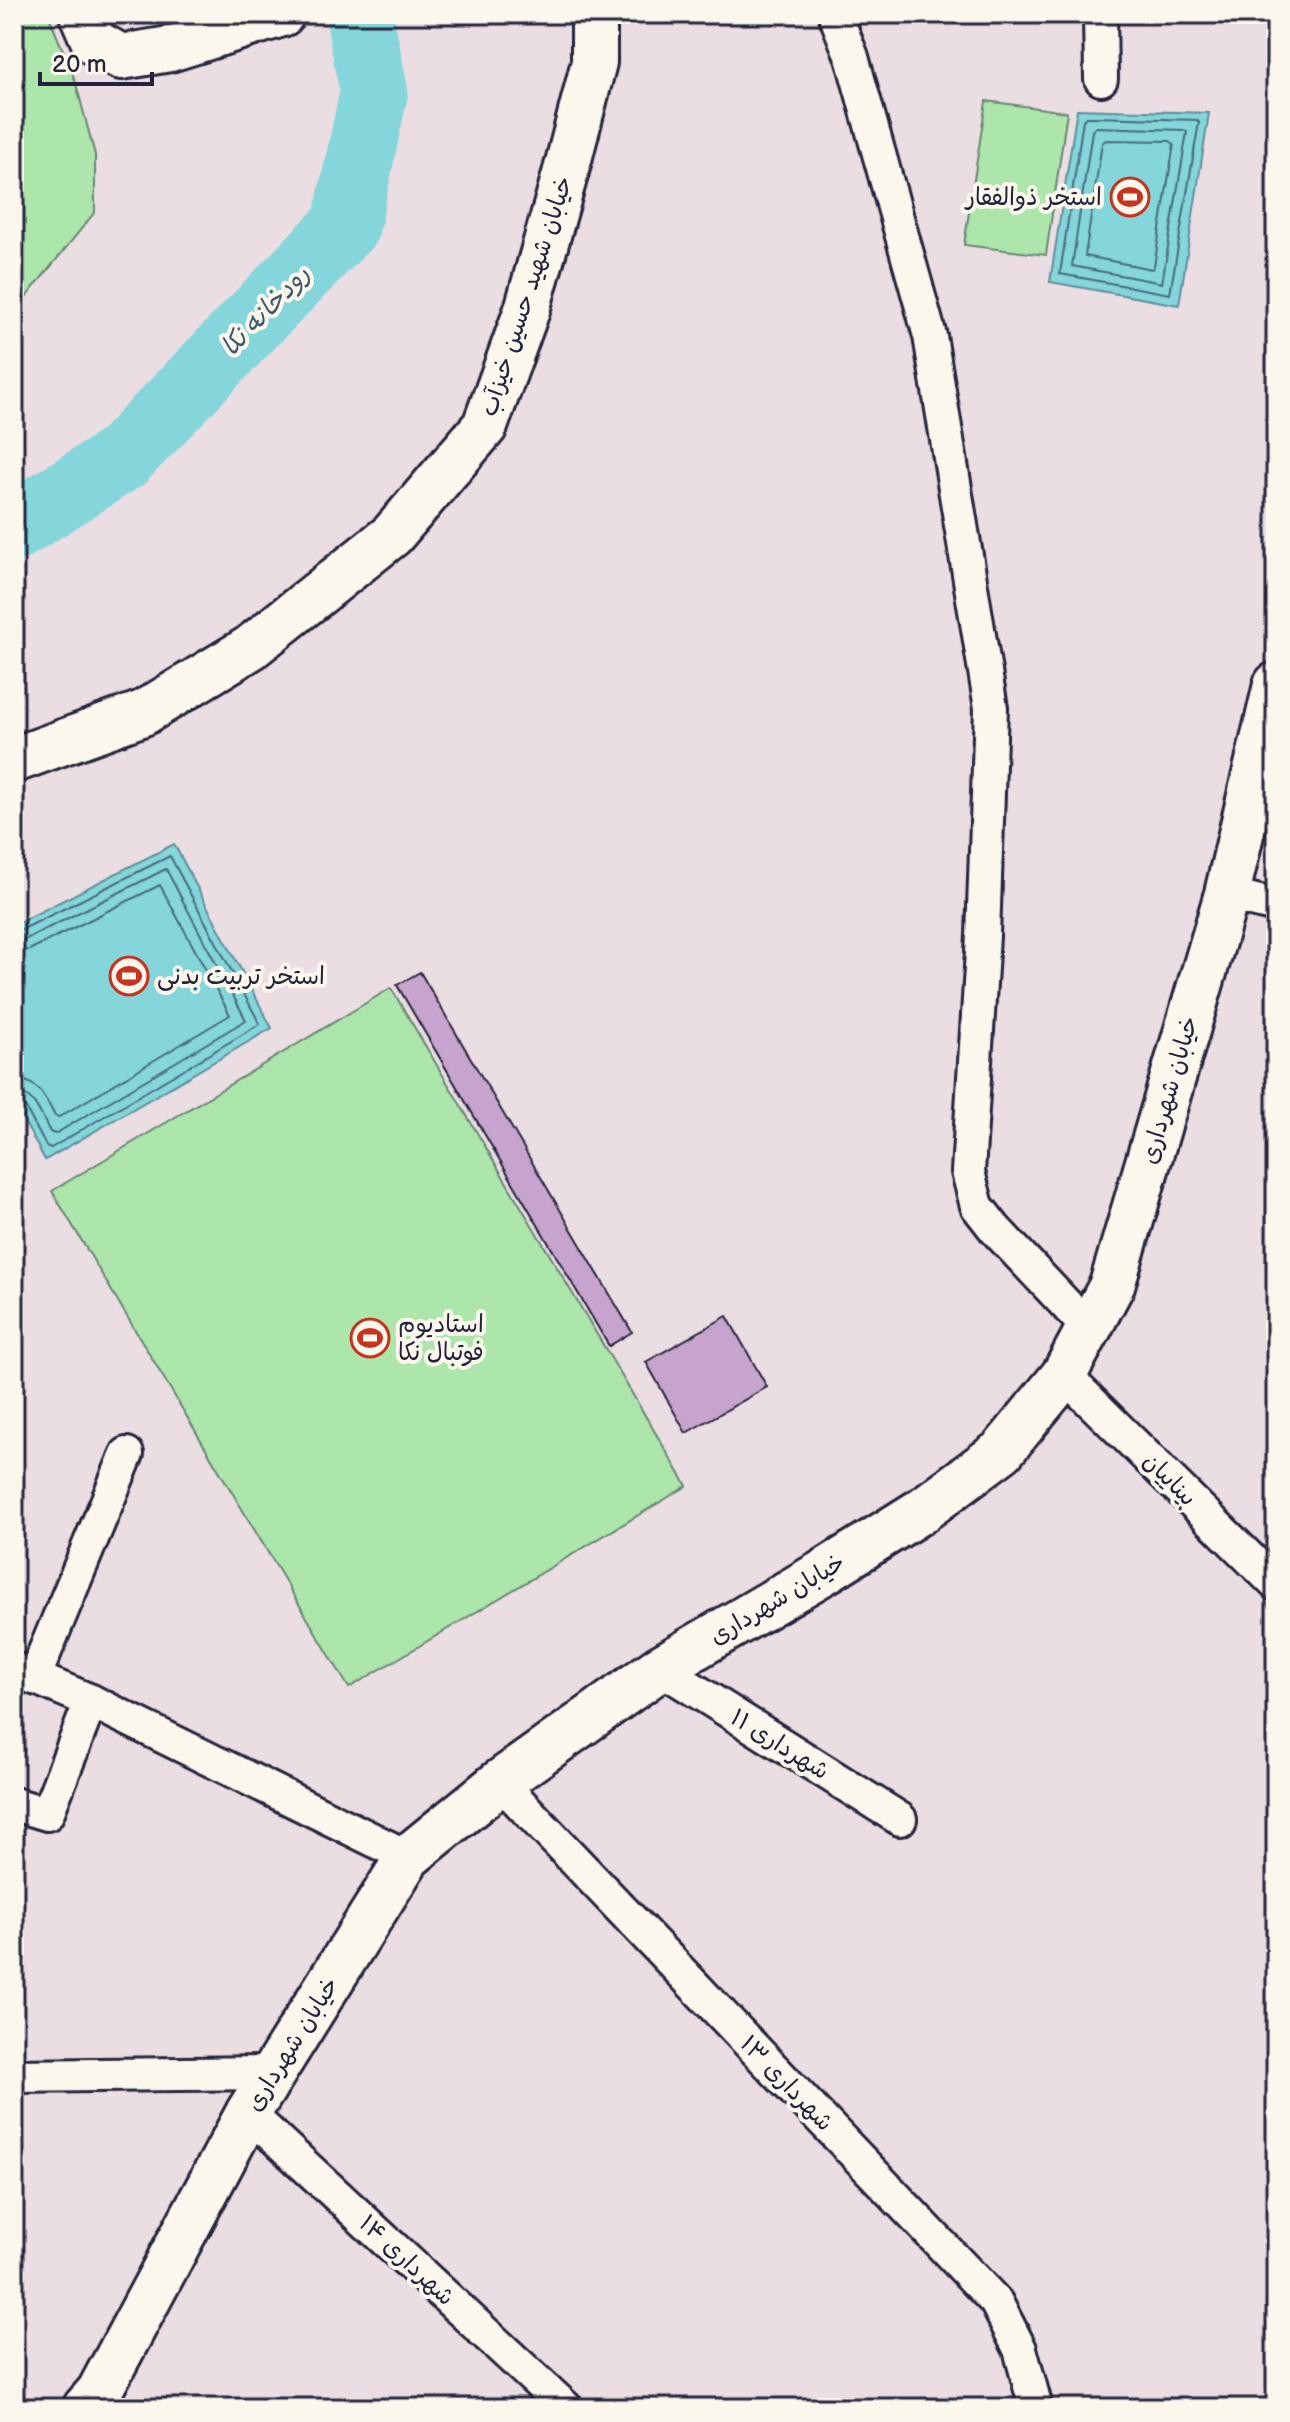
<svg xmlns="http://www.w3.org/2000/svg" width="1290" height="2422" viewBox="0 0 1290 2422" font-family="'Balsamiq Sans','Playpen Sans Arabic',sans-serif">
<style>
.green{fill:#ace6ab;stroke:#678473;stroke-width:2}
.water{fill:#84d6da;stroke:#5d8e9a;stroke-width:2}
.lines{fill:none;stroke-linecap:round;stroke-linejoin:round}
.shore{stroke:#496a7b;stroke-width:2}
.river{stroke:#84d6da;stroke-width:68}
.building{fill:#c6a4cd;stroke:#22223b;stroke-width:2}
.street-casing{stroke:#22223b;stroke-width:38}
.secondary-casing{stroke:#22223b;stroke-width:50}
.street{stroke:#fbf7ec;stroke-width:32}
.secondary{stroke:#fbf7ec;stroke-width:44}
.labels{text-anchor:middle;stroke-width:8;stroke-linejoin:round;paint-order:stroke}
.poi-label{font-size:24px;fill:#22223b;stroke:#fbf7ec;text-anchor:start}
.street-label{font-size:24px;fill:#22223b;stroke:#fbf7ec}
.water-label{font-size:26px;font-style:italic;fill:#3f586b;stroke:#fbf7ec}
</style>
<rect width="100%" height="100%" fill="#ebdee3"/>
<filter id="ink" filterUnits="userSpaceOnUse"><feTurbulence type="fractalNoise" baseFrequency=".0125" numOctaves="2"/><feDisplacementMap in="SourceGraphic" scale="16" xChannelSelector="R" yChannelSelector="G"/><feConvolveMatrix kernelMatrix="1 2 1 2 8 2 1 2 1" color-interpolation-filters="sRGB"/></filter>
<g filter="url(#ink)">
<g class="green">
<path d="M 14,14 L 48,14 L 75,80 L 95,155 L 95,212 L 14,312 Z"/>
<path d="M 986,101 L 1067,112 L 1046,255 L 964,245 Z"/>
<path d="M 391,988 L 687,1486 L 349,1688 L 52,1191 Z"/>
</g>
<g class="water">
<path d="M 1077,109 L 1209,113 L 1179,305 L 1050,282 Z"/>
<path d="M 174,844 L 272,1028 L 45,1160 L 14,1103 L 14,925 Z"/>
</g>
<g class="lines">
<g class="shore">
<path d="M 1094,117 L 1196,120 L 1199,122 L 1170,294 L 1060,274 L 1083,120 L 1086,117 Z"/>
<path d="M 1096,127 L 1184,130 L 1187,132 L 1162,283 L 1072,266 L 1092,131 Z"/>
<path d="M 1106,140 L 1170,141 L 1174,144 L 1154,266 L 1152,269 L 1085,256 L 1102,143 Z"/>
<path d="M 14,931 L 21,930 L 170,856 L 260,1024 L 51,1148 L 46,1146 L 24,1105 L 14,1101"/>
<path d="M 14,941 L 24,940 L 166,869 L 246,1020 L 55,1134 L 50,1132 C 41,1116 35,1093 14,1091"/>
<path d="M 14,953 L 29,950 L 160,885 L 230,1015 L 59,1117 L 55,1116 C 45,1097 38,1080 14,1079"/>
</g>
<path class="river" d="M 14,527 L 122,458 L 346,225 L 374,92 L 359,14"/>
</g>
<g class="building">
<path d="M 420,972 L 632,1332 L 609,1346 L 397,985 Z"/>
<path d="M 727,1316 L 767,1387 L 686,1433 L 646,1362 Z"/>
</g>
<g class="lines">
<g class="street-casing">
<g id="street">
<path d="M 835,14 L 852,57 L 930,336 L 991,708 L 983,936 L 968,1172 L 977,1206 L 995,1229 L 1089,1329"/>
<path d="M 1100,14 L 1101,79"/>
<path d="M 1227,894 L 1276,906"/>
<path d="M 1064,1375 L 1276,1584"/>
<path d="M 660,1668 L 900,1819"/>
<path d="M 14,1669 L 91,1701 L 408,1857"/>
<path d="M 34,1678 L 127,1454"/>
<path d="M 500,1782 L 996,2302 L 1020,2349 L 1036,2408"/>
<path d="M 14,1804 L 47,1814 L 91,1701"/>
<path d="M 14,2076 L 274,2073"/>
<path d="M 248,2113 L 566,2408"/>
</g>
</g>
<g class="secondary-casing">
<g id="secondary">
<path d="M 82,14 L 94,42 L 121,57 L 170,49 L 282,14"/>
<path d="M 14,760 L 143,713 L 250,648 L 392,535 L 485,426 L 527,310 L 566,171 L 594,62 L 594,14"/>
<path d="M 85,2408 L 99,2392 L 248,2113 L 408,1857 L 500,1782 L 660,1668 L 824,1572 L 921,1511 L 1002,1451 L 1064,1375 L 1112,1285 L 1227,894 L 1276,685"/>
</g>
</g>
<use href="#street" class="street"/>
<use href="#secondary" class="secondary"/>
</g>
</g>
<defs>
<g id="stadium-ring" transform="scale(2)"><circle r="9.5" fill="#fbf7ec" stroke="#c8321e" stroke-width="1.5"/><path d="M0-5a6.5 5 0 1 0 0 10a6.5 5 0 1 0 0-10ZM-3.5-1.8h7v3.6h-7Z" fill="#c8321e"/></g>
</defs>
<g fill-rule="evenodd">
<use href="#stadium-ring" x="1130" y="197"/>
<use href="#stadium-ring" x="129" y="976"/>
<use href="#stadium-ring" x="370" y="1338"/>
</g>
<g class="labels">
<g class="poi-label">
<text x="1102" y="205" text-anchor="end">استخر ذوالفقار</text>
<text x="157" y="984">استخر تربیت بدنی</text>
<text x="398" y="1332">استادیوم<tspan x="398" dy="28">فوتبال نکا</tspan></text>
</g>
<g class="street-label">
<text transform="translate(526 296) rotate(-72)" y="8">خیابان شهید حسین خیزآب</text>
<text transform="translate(1169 1090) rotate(-74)" y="8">خیابان شهرداری</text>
<text transform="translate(1170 1479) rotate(45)" y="8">بیناییان</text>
<text transform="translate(777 1599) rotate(-31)" y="8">خیابان شهرداری</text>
<text transform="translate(780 1744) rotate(32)" y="8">شهرداری ۱۱</text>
<text transform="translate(292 2044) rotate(-58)" y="8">خیابان شهرداری</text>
<text transform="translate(787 2083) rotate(46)" y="8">شهرداری ۱۳</text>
<text transform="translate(407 2260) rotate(43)" y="8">شهرداری ۱۴</text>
</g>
<g class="water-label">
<text transform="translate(265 310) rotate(-46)" y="9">رودخانه نکا</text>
</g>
</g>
<rect width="1290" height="2422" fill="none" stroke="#fbf7ec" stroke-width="48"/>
<rect x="24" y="24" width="1242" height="2374" fill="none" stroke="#22223b" stroke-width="3" filter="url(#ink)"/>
<path d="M40 72v12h112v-12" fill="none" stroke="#22223b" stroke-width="4"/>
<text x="52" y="72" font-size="24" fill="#22223b" stroke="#fbf7ec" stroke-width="6" paint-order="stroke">20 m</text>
</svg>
